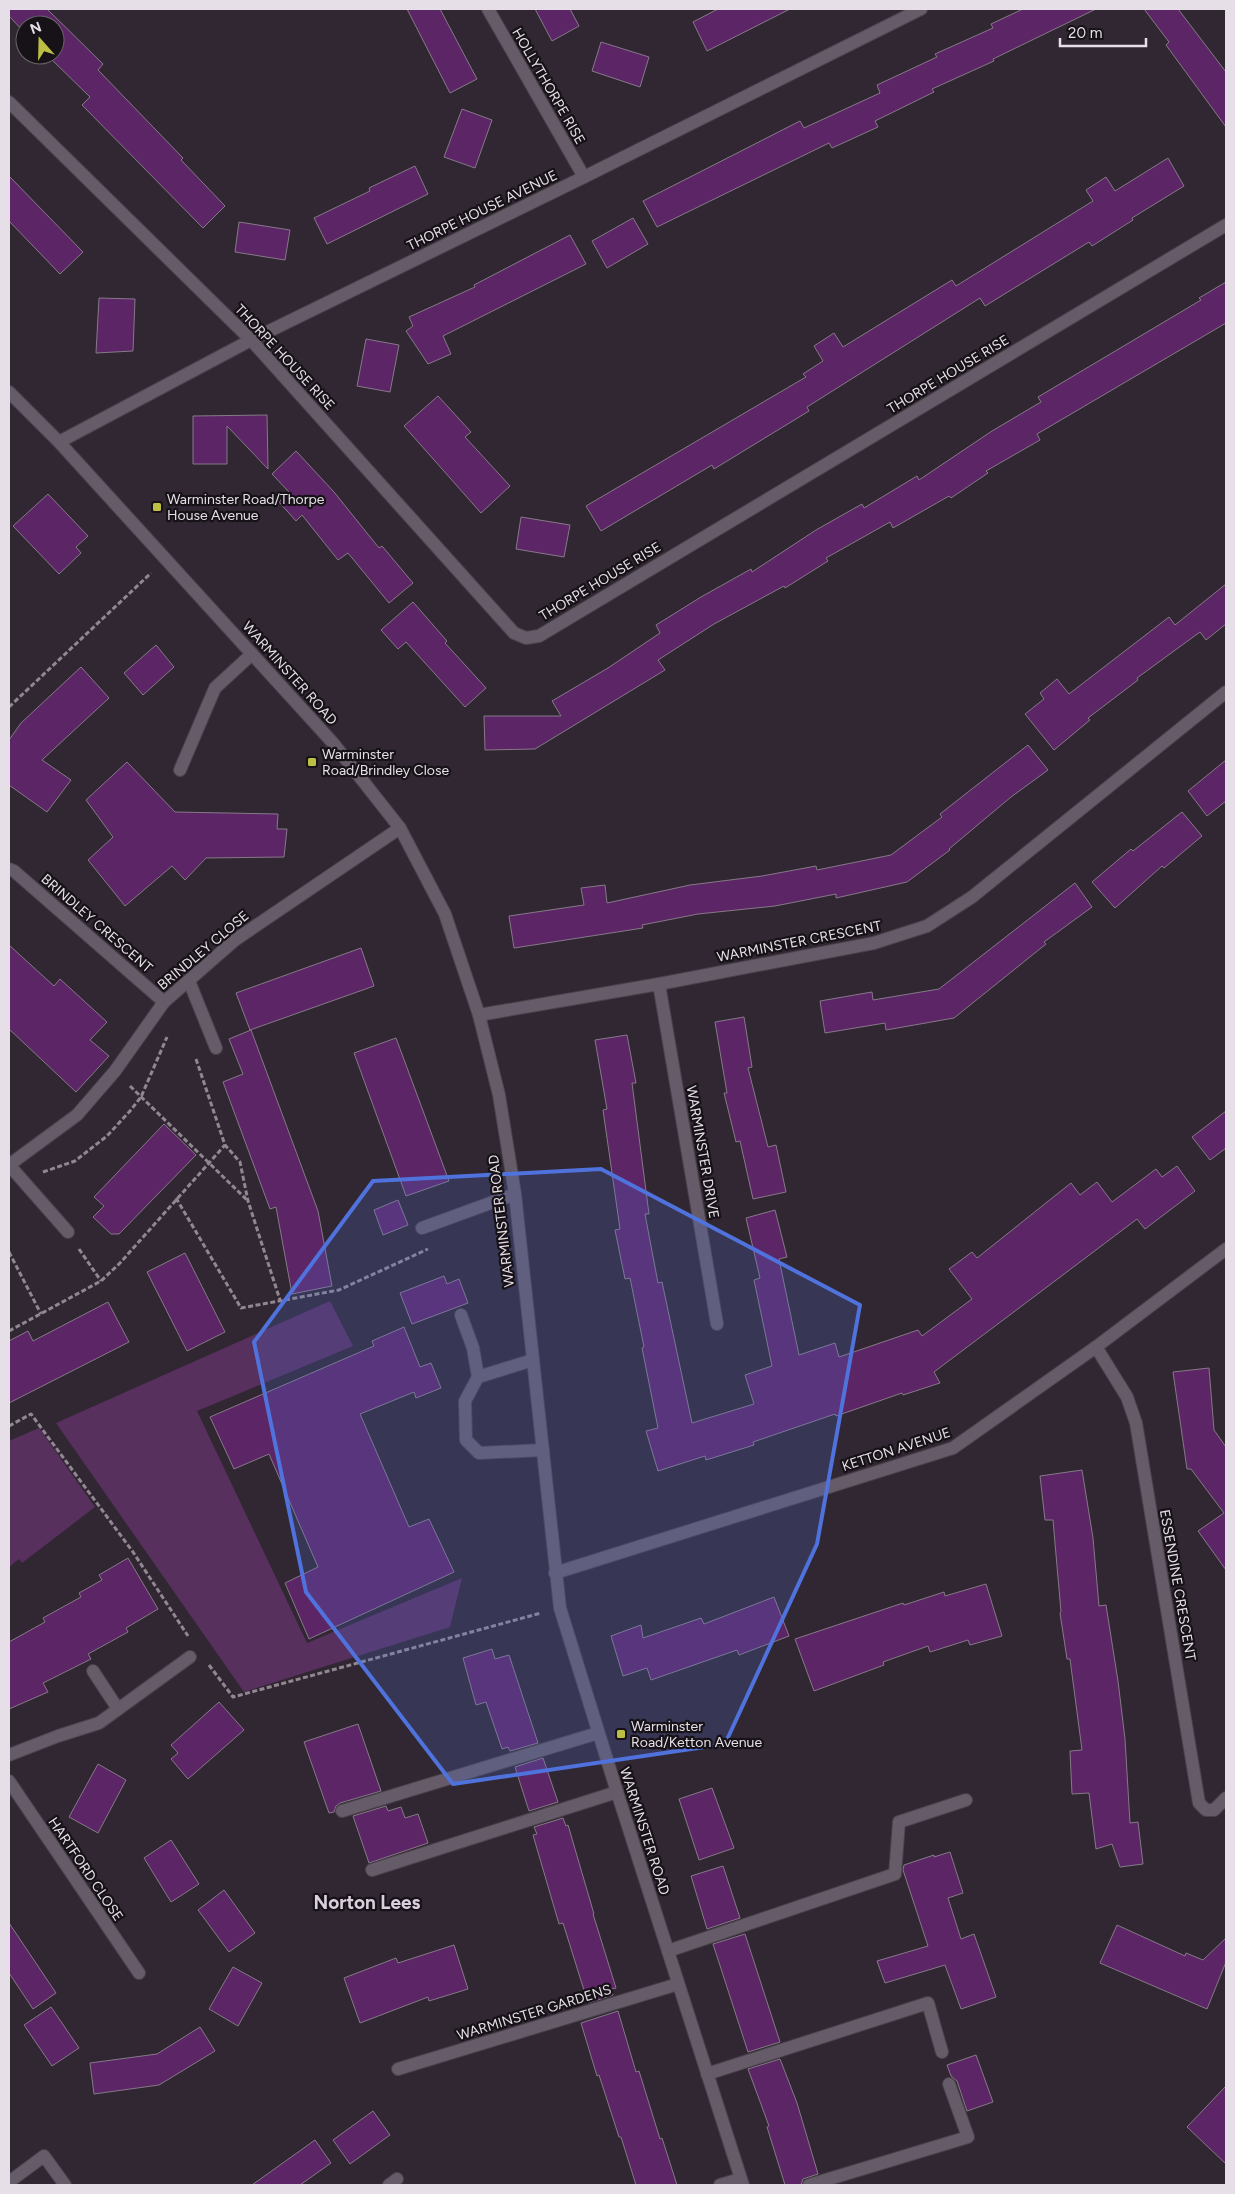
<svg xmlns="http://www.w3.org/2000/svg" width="1235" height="2194" viewBox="0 0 1235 2194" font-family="Figtree,sans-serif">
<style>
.green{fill:#57305e}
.building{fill:#5c2666;stroke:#857987}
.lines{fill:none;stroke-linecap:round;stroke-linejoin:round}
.service-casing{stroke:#4a424b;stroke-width:14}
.minor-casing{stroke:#4a424b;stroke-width:14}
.path{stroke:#908791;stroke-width:3;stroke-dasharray:5 2.5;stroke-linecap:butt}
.service{stroke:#665b68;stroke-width:12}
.minor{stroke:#665b68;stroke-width:12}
.marked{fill:#4f72dc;fill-opacity:0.2;stroke:#4f72dc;stroke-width:4;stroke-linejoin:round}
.poi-dot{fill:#bcbf44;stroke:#161217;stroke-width:2}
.labels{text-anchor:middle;stroke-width:4.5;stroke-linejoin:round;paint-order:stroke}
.street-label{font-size:14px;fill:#e6dfe7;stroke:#161217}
.poi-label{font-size:14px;fill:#e6dfe7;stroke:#161217;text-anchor:start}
.district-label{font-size:19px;font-weight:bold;fill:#dbcede;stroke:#161217}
</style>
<rect width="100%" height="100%" fill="#312733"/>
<g class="green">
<path d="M 330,1301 L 353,1346 L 197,1411 L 307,1643 L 462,1578 L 450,1627 L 244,1692 L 56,1423 Z"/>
<path d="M 39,1428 L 95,1507 L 22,1563 L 19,1559 L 9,1567 L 9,1441 Z"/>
</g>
<g class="building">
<path d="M 9,9 L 47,9 L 103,64 L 98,70 L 183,158 L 181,160 L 225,206 L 203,228 L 82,105 L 90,97 L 47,55 L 55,55 L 55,25 L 25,25 L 25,33 L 9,16 Z"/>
<path d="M 407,9 L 440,9 L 477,79 L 450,93 Z"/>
<path d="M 535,9 L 570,9 L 579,26 L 552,41 Z"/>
<path d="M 718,9 L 790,9 L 707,51 L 693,22 Z"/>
<path d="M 1023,9 L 1096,9 L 993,59 L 994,61 L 932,89 L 934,92 L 875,121 L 878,127 L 832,148 L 829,143 L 657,227 L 643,201 L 800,121 L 804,128 L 880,93 L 877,85 L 937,57 L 935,54 L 993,28 L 991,24 Z"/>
<path d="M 1144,9 L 1178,9 L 1226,72 L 1226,127 L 1166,45 L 1169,42 Z"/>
<path d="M 601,42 L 649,57 L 640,87 L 592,71 Z"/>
<path d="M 462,109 L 492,120 L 475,168 L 444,157 Z"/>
<path d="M 1168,158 L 1184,186 L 1132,218 L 1133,220 L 1092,246 L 1089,242 L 985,306 L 980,298 L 807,407 L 809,411 L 714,469 L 712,465 L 601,531 L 586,506 L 806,377 L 803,374 L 823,361 L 814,346 L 834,333 L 843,347 L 952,280 L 956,286 L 1093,201 L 1086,190 L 1106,177 L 1115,191 Z"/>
<path d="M 415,166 L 428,194 L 327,244 L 314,218 L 370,191 L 369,188 Z"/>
<path d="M 9,176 L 83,252 L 60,274 L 9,221 Z"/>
<path d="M 633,218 L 648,244 L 607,268 L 592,241 Z"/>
<path d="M 239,222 L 290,230 L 285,260 L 235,252 Z"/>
<path d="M 570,235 L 586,264 L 443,336 L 451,354 L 428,364 L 406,331 L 413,326 L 409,317 L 475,287 L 474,285 Z"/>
<path d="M 1226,282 L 1226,323 L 1037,434 L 1040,440 L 986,471 L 988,473 L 951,498 L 949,496 L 893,528 L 890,522 L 826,558 L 828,561 L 785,588 L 784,586 L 714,624 L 658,660 L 665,670 L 535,749 L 485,750 L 484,716 L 561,716 L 552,701 L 608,668 L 660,633 L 656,625 L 701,597 L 751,569 L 752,572 L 816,530 L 862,504 L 864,508 L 917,476 L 919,480 L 992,431 L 1041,402 L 1038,397 L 1201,300 L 1199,298 Z"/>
<path d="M 99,298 L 135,299 L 133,351 L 96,353 Z"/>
<path d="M 366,339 L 399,345 L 390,392 L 357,386 Z"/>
<path d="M 438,396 L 471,432 L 465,437 L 510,486 L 481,513 L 404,426 Z"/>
<path d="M 267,415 L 268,469 L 227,426 L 227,464 L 193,464 L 193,416 Z"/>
<path d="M 296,451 L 334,492 L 379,548 L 382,546 L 413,583 L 389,603 L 348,553 L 338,560 L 302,515 L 296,521 L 279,502 L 289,492 L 272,474 Z"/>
<path d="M 48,494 L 88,536 L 76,547 L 81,553 L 59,574 L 13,526 Z"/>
<path d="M 521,517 L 570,525 L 564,557 L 516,549 Z"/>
<path d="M 1226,584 L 1226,624 L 1206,640 L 1200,632 L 1137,678 L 1138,680 L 1088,718 L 1090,720 L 1054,750 L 1025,714 L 1044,699 L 1040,693 L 1057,679 L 1069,694 L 1169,617 L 1175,625 Z"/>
<path d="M 413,602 L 447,641 L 445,643 L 486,688 L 465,707 L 406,642 L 398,649 L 381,630 Z"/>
<path d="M 156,645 L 174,667 L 143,695 L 124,673 Z"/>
<path d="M 81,667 L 109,698 L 42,760 L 71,780 L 47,812 L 9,785 L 9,740 L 21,723 Z"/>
<path d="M 1028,745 L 1048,770 L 1011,797 L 949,849 L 950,850 L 907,882 L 836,898 L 836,894 L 775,906 L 698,914 L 642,925 L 643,928 L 514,948 L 509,916 L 584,905 L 581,888 L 605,885 L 607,903 L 690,885 L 762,876 L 816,866 L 817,870 L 891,855 L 942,817 L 940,814 Z"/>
<path d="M 1226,760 L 1226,801 L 1207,816 L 1188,791 Z"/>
<path d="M 127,762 L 175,812 L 278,814 L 277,829 L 287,829 L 284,857 L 206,858 L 185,880 L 172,866 L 125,906 L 88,860 L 113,837 L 86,800 Z"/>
<path d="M 1182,812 L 1202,836 L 1164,868 L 1162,866 L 1115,908 L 1092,882 L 1131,849 L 1133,851 Z"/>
<path d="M 1075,883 L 1092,907 L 1044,942 L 1046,944 L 954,1018 L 886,1030 L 885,1023 L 825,1033 L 820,1001 L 872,992 L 873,1000 L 939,989 Z"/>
<path d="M 9,945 L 54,986 L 60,979 L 107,1022 L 90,1040 L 109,1056 L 76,1092 L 9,1029 Z"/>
<path d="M 361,948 L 374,986 L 250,1030 L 236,993 Z"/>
<path d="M 744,1017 L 752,1067 L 748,1068 L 768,1147 L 776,1145 L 786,1192 L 753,1199 L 740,1141 L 736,1142 L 724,1093 L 727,1093 L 715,1022 Z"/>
<path d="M 251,1030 L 318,1211 L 332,1286 L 292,1294 L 276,1207 L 270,1209 L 223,1082 L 243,1074 L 229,1039 Z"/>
<path d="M 627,1035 L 636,1083 L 632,1083 L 649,1214 L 645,1214 L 658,1283 L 662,1282 L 692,1423 L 754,1404 L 745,1375 L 772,1366 L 754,1280 L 760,1278 L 746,1218 L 775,1210 L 787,1257 L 779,1259 L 799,1355 L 835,1343 L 839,1357 L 918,1330 L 922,1336 L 972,1299 L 949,1269 L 972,1252 L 977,1258 L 1071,1183 L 1080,1195 L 1097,1182 L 1112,1202 L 1156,1169 L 1162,1177 L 1177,1166 L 1195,1191 L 1145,1229 L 1137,1219 L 1039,1293 L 934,1372 L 940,1383 L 903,1395 L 902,1393 L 836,1416 L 835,1414 L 753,1442 L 754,1445 L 706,1460 L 705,1456 L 658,1471 L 646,1431 L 658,1428 L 642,1348 L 644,1347 L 630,1278 L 625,1279 L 615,1230 L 620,1229 L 603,1110 L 607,1109 L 595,1040 Z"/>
<path d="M 396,1038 L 449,1181 L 406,1196 L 354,1053 Z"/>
<path d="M 1226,1111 L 1226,1148 L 1210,1160 L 1192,1137 Z"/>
<path d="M 164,1124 L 196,1155 L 119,1234 L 111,1234 L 93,1217 L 104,1206 L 94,1197 Z"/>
<path d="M 398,1200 L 408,1225 L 383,1235 L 374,1210 Z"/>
<path d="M 185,1253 L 225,1332 L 187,1351 L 147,1272 Z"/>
<path d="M 444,1276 L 447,1284 L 459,1279 L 468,1303 L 412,1324 L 400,1293 Z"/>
<path d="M 108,1302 L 129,1342 L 9,1403 L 9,1341 L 28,1331 L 33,1341 Z"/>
<path d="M 404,1327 L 420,1367 L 431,1363 L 441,1388 L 416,1398 L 414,1392 L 360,1414 L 409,1527 L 429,1519 L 454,1572 L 309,1639 L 285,1583 L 318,1567 L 269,1454 L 234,1469 L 210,1417 L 374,1346 L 372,1341 Z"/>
<path d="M 1209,1368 L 1214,1430 L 1226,1447 L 1226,1570 L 1198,1531 L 1224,1513 L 1191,1469 L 1187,1469 L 1173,1372 Z"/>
<path d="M 1082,1470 L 1093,1538 L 1099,1606 L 1106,1605 L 1118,1681 L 1125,1739 L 1130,1823 L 1138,1822 L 1143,1864 L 1120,1867 L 1112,1844 L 1096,1849 L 1089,1793 L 1072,1794 L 1070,1751 L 1082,1750 L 1070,1659 L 1067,1659 L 1060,1613 L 1061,1612 L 1053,1520 L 1045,1520 L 1040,1476 Z"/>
<path d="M 128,1558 L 158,1609 L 126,1628 L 128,1632 L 88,1654 L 91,1659 L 43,1683 L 48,1692 L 9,1709 L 9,1642 L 45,1622 L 43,1618 L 81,1597 L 79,1593 L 102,1580 L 99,1575 Z"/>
<path d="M 986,1584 L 1002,1636 L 970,1645 L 968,1640 L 930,1652 L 928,1646 L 883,1662 L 884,1665 L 814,1691 L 795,1639 L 903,1603 L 904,1605 L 944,1592 L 945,1596 Z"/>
<path d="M 774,1597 L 789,1636 L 739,1655 L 737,1650 L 651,1680 L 647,1668 L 623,1676 L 611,1636 L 641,1625 L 643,1638 L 701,1618 L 704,1624 Z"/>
<path d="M 492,1649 L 495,1659 L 509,1655 L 538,1743 L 510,1751 L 508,1747 L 502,1749 L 486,1702 L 476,1705 L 463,1658 Z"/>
<path d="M 219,1702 L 244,1730 L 188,1779 L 171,1759 L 178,1753 L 171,1745 Z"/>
<path d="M 358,1724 L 381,1791 L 340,1803 L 336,1806 L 334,1812 L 329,1813 L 304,1742 Z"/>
<path d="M 543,1758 L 558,1802 L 529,1811 L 515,1767 Z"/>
<path d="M 98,1764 L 126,1780 L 98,1833 L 69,1817 Z"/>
<path d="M 712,1788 L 734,1848 L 699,1860 L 679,1799 Z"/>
<path d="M 386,1806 L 388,1811 L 401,1807 L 405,1818 L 418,1814 L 428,1843 L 369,1863 L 353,1816 Z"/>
<path d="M 563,1818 L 566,1826 L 568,1825 L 594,1914 L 593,1914 L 616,1988 L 611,1989 L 613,1995 L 588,2003 L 563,1923 L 559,1924 L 533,1835 L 537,1834 L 534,1827 Z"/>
<path d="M 171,1840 L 199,1884 L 171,1902 L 144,1858 Z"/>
<path d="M 950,1852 L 963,1893 L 948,1898 L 961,1939 L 974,1934 L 996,1997 L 961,2009 L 945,1965 L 885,1983 L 877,1961 L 928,1946 L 903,1870 L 904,1865 L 934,1855 L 934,1857 Z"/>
<path d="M 723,1866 L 740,1918 L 707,1929 L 691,1876 Z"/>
<path d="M 224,1890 L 255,1933 L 229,1952 L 198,1910 Z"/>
<path d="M 9,1923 L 56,1993 L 33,2009 L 9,1973 Z"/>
<path d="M 1117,1925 L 1185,1956 L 1186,1953 L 1203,1960 L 1226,1938 L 1226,1962 L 1207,2009 L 1100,1963 Z"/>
<path d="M 745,1934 L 780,2042 L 748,2052 L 713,1944 Z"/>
<path d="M 454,1945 L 468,1989 L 429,2001 L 428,1997 L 360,2023 L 344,1978 L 396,1958 L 398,1963 Z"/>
<path d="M 233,1967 L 262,1983 L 238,2026 L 209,2009 Z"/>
<path d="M 51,2007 L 79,2048 L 52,2066 L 24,2025 Z"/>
<path d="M 618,2011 L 636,2072 L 639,2071 L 660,2139 L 662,2138 L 677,2185 L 636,2185 L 621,2137 L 619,2137 L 599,2075 L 597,2076 L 581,2023 Z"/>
<path d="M 200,2027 L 215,2051 L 159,2085 L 94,2094 L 90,2063 L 157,2054 Z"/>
<path d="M 976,2055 L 993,2102 L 967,2111 L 957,2081 L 951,2076 L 947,2065 Z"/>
<path d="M 780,2059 L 797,2103 L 818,2174 L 803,2179 L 801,2185 L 785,2185 L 767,2127 L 769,2126 L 748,2069 Z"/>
<path d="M 1226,2086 L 1226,2164 L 1187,2127 Z"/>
<path d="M 373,2111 L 390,2135 L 350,2164 L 333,2140 Z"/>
<path d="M 315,2140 L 331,2163 L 300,2185 L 252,2185 Z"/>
</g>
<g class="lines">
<g class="service-casing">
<g id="service">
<path d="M 180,770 L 215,688 L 252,654"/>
<path d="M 189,981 L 216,1048"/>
<path d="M 9,1165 L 68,1232"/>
<path d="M 422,1228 L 515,1194"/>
<path d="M 461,1315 L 473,1348 L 478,1377"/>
<path d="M 533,1360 L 478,1377 L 465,1401 L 466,1440 L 479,1453 L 543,1450"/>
<path d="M 342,1811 L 598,1733"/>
<path d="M 372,1870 L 617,1792"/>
<path d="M 668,1951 L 895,1874 L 899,1822 L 966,1800"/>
<path d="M 398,2069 L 678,1984"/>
<path d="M 707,2074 L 928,2003 L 942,2052"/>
<path d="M 9,2182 L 44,2156 L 65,2185"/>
<path d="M 720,2185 L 740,2179"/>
<path d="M 809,2185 L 968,2137 L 949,2084"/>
</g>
</g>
<g class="minor-casing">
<g id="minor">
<path d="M 488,9 L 584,177"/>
<path d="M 9,102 L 251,340 L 514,633 L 526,638 L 539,636 L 1226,225"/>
<path d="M 9,392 L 59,442 L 333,743 L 400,828 L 445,914 L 479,1015 L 499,1095 L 515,1194 L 560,1608 L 617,1792 L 743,2185"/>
<path d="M 59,442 L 251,340 L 584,177 L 921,9"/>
<path d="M 9,869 L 14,871 L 164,1002"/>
<path d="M 659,984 L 717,1324"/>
<path d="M 479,1015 L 659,984 L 874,943 L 927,926 L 972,897 L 1226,692"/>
<path d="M 9,1165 L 77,1115 L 115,1071 L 164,1002 L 235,940 L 400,828"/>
<path d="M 1096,1347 L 1127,1397 L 1136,1423 L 1199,1803 L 1206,1810 L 1214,1810 L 1226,1798"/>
<path d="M 555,1573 L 953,1448 L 1096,1347 L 1226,1249"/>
<path d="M 93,1671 L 118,1709"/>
<path d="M 9,1755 L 58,1736 L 99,1723 L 190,1657"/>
<path d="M 9,1781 L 139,1973"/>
<path d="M 389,2185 L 397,2179"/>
</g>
</g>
<g class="path">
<path d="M 9,707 L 151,573"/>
<path d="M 196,1059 L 225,1145 L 240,1162 L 248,1201 L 280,1300"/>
<path d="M 130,1086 L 247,1200"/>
<path d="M 43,1172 L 75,1161 L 107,1136 L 130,1111 L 141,1097 L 167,1037"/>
<path d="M 176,1198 L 241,1308 L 339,1290 L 428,1249"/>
<path d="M 79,1249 L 101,1281"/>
<path d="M 9,1252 L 41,1314"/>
<path d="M 9,1331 L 101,1281 L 120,1263 L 225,1145"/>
<path d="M 9,1426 L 31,1414 L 133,1552 L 188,1636"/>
<path d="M 209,1665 L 233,1697 L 541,1613"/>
</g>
<use href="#service" class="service"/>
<use href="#minor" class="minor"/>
</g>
<path class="marked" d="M 601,1169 L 860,1305 L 817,1544 L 725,1744 L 453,1784 L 306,1592 L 254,1342 L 373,1181 Z"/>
<g class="poi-dot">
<rect x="152" y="502" width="10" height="10" rx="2.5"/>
<rect x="307" y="757" width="10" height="10" rx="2.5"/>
<rect x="616" y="1729" width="10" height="10" rx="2.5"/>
</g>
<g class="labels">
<g class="street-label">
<text transform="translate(549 86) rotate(60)" y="5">HOLLYTHORPE RISE</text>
<text transform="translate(482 210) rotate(-26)" y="5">THORPE HOUSE AVENUE</text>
<text transform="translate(285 357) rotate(47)" y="5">THORPE HOUSE RISE</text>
<text transform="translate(948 374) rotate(-31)" y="5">THORPE HOUSE RISE</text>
<text transform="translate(600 581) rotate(-31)" y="5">THORPE HOUSE RISE</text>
<text transform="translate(290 673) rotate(48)" y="5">WARMINSTER ROAD</text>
<text transform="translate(97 923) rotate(41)" y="5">BRINDLEY CRESCENT</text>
<text transform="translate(799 941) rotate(-11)" y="5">WARMINSTER CRESCENT</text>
<text transform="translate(203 950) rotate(-40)" y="5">BRINDLEY CLOSE</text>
<text transform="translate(703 1152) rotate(80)" y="5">WARMINSTER DRIVE</text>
<text transform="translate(501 1221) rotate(-97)" y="5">WARMINSTER ROAD</text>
<text transform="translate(896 1449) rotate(-18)" y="5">KETTON AVENUE</text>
<text transform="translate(1178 1585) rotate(80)" y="5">ESSENDINE CRESCENT</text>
<text transform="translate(645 1831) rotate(72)" y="5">WARMINSTER ROAD</text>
<text transform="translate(86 1869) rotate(56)" y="5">HARTFORD CLOSE</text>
<text transform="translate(534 2012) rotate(-17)" y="5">WARMINSTER GARDENS</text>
</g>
<g class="poi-label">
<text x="167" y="504">Warminster Road/Thorpe<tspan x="167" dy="16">House Avenue</tspan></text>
<text x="322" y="759">Warminster<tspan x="322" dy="16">Road/Brindley Close</tspan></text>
<text x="631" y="1731">Warminster<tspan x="631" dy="16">Road/Ketton Avenue</tspan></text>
</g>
<g class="district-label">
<text x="367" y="1909">Norton Lees</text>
</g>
</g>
<rect width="1235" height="2194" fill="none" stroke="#e6dfe7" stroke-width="20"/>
<g transform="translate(40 40) rotate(340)"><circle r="24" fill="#161217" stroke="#69646a"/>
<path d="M0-4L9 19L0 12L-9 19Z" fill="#bcbf44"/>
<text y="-8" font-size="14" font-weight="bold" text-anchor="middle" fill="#e6dfe7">N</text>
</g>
<path d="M1060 38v8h86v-8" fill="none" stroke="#e6dfe7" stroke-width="2.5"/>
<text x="1068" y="38" font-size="15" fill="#e6dfe7" stroke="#161217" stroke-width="4" paint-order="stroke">20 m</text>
</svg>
